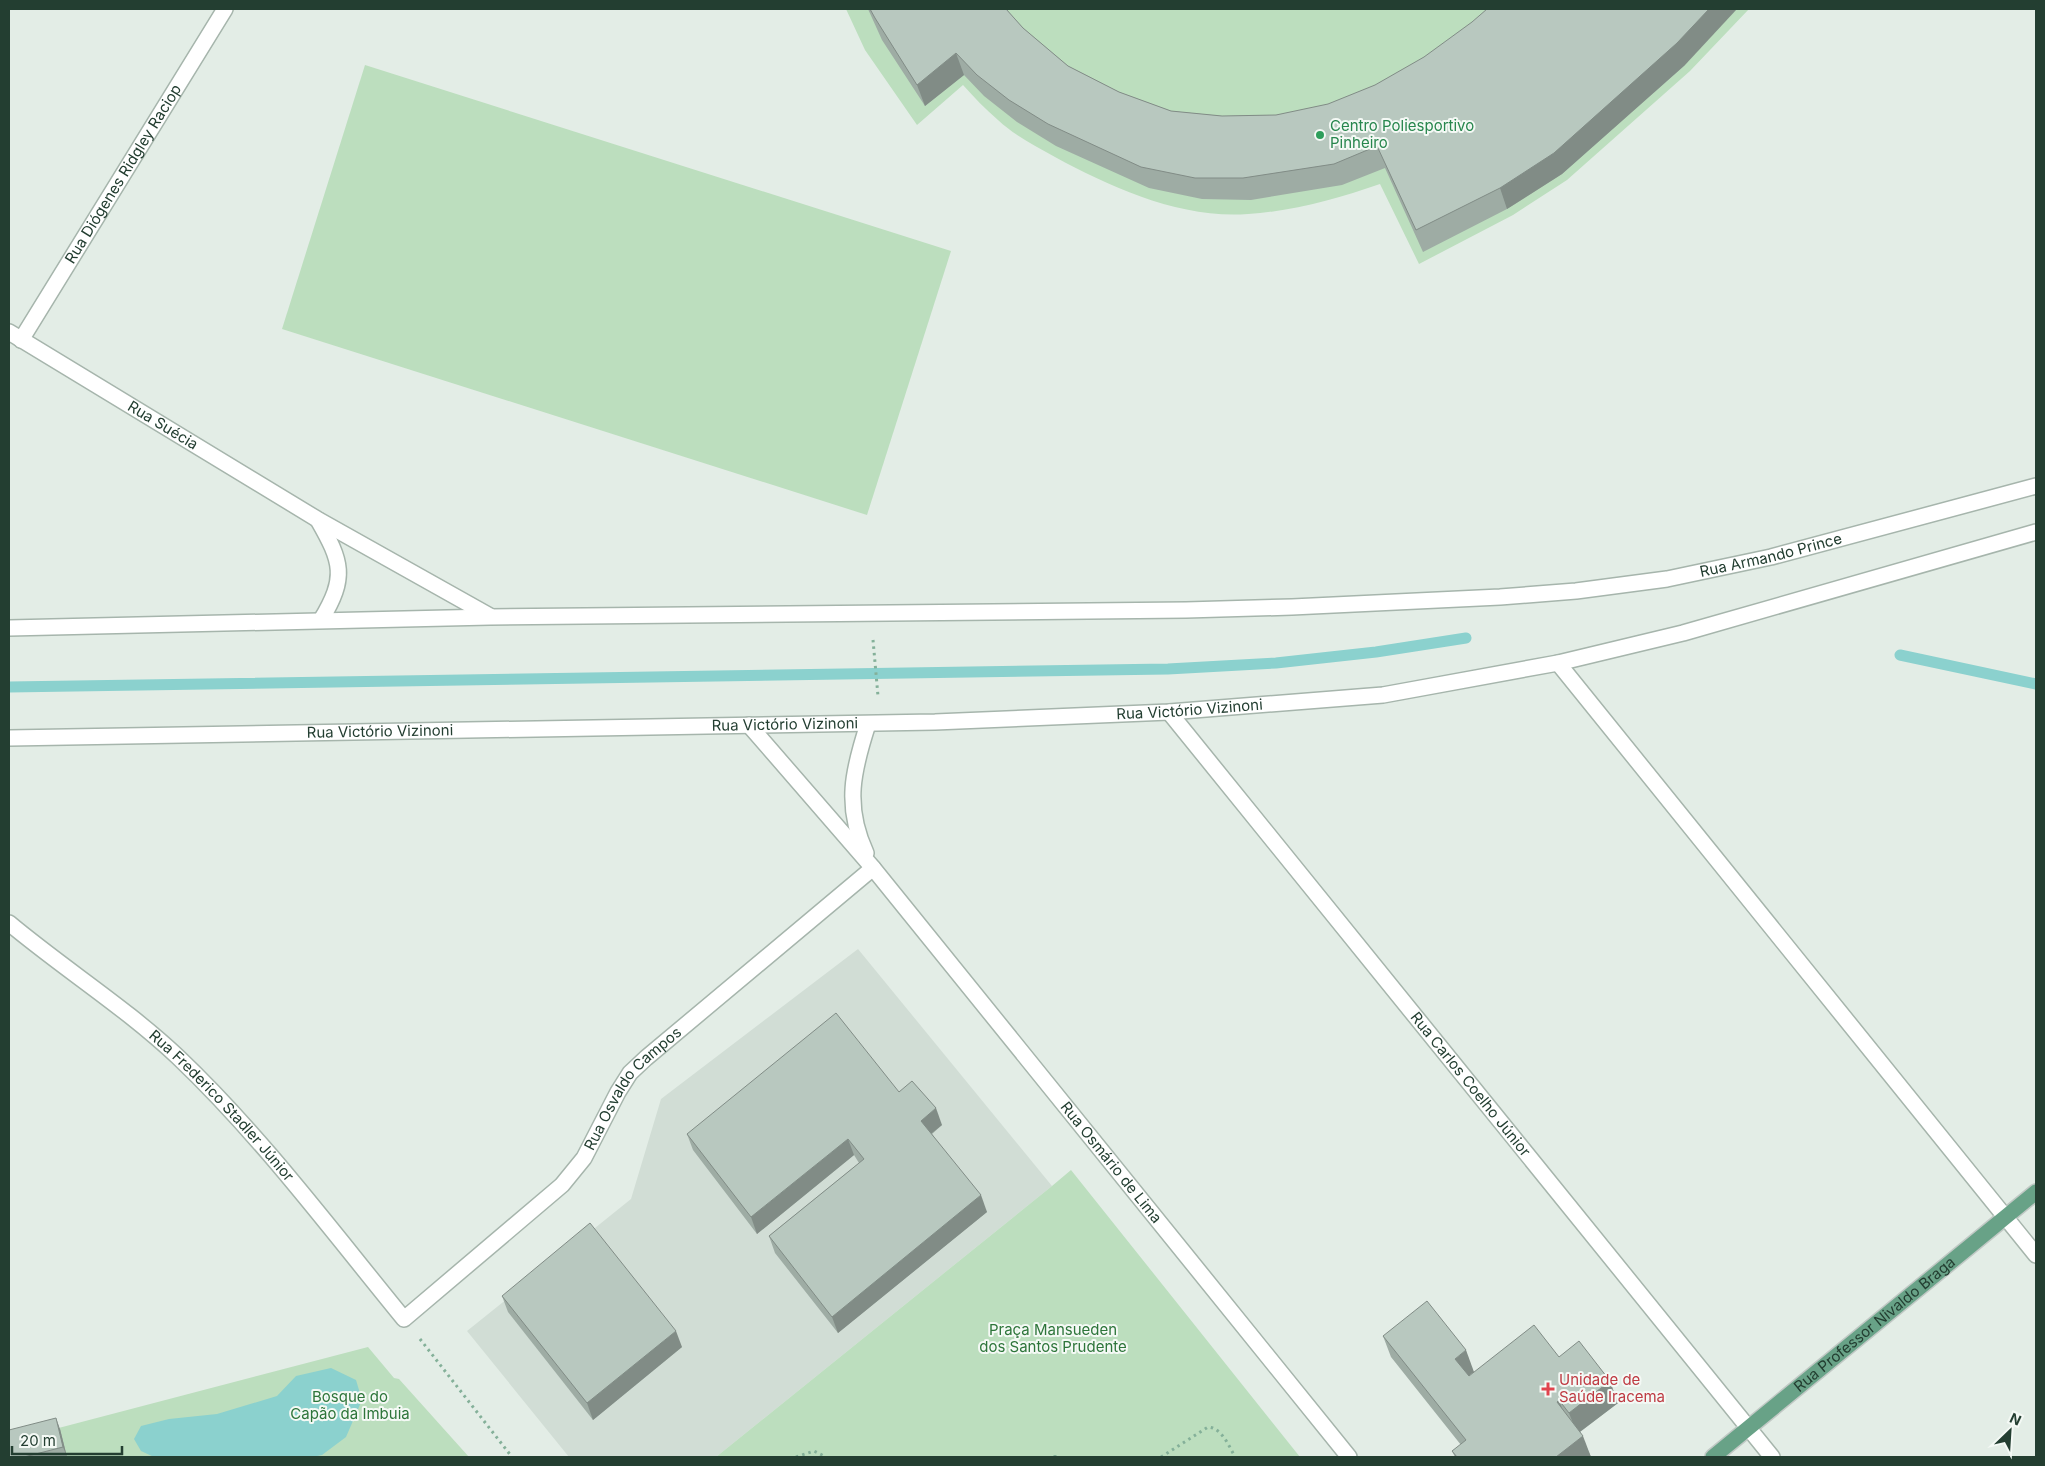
<svg xmlns="http://www.w3.org/2000/svg" width="2045" height="1466" viewBox="0 0 2045 1466" font-family="Inter,sans-serif">
<style>
.built{fill:#d1ddd5}
.green{fill:#bcdebe}
.water{fill:#8bd1ce}
.lines{fill:none;stroke-linecap:round;stroke-linejoin:round}
.stream{stroke:#8bd1ce;stroke-width:11}
.minor-casing{stroke:#a6b5ac;stroke-width:18}
.major-casing{stroke:#c1c9c5;stroke-width:18}
.path{stroke:#84b099;stroke-width:3;stroke-dasharray:2.5 4;stroke-linecap:butt}
.minor{stroke:#fff;stroke-width:15}
.major{stroke:#68a287;stroke-width:15}
.wall{fill:#9eaca4}
.shaded-wall{fill:#818c86}
.building{fill:#b8c8bf;stroke:#818c86}
.leisure-dot{fill:#2e9e5b;stroke:#f4f9f5;stroke-width:2}
.health-dot{fill:#e0444e;stroke:#f4f9f5;stroke-width:2}
.labels{text-anchor:middle;stroke-width:4;stroke-linejoin:round;paint-order:stroke}
.leisure-label{font-size:15px;fill:#27864d;stroke:#f4f9f5;text-anchor:start}
.street-label{font-size:15px;fill:#233e31;stroke:#f4f9f5}
.park-label{font-size:15px;fill:#2d753a;stroke:#f4f9f5}
.health-label{font-size:15px;fill:#be3a42;stroke:#f4f9f5;text-anchor:start}
</style>
<rect width="100%" height="100%" fill="#e3ede6"/>
<path class="built" d="M 858,949 L 1052,1186 L 716,1457 L 569,1457 L 467,1331 L 631,1199 L 661,1099 Z"/>
<g class="green">
<path d="M 846,9 L 1749,9 L 1690,71 L 1567,180 L 1513,215 L 1419,264 L 1380,184 C 1337,199 1294,211 1248,214 C 1181,219 1112,188 1055,157 C 1035,146 1014,135 998,120 C 985,109 974,97 963,85 L 917,125 L 865,50 Z"/>
<path d="M 365,65 L 951,251 L 867,515 L 282,329 Z"/>
<path d="M 1071,1170 L 1300,1457 L 716,1457 L 1052,1186 Z"/>
<path d="M 368,1347 L 394,1378 L 399,1379 L 469,1457 L 9,1457 L 9,1441 Z"/>
</g>
<path class="water" d="M 331,1368 L 356,1380 L 362,1400 L 346,1437 L 322,1455 L 312,1457 L 154,1457 L 141,1451 L 134,1439 L 141,1426 L 169,1419 L 217,1414 L 277,1396 L 296,1376 Z"/>
<g class="lines">
<g class="stream">
<path d="M 1900,655 L 2036,684"/>
<path d="M 9,687 L 1168,669 L 1276,663 L 1376,652 L 1466,638"/>
</g>
<g class="minor-casing">
<g id="minor">
<path id="s1" d="M 9,332 L 317,519 L 490,616"/>
<path id="s2" d="M 21,340 L 225,9"/>
<path d="M 318,520 C 342,562 347,577 321,620"/>
<path id="s3" d="M 9,628 L 490,617 L 1186,610 L 1292,607 L 1500,597 L 1576,591 L 1667,579 L 1771,557 L 2036,486"/>
<path d="M 1558,663 L 2036,1255"/>
<path id="s4" d="M 1169,712 L 1772,1457"/>
<path id="s5" d="M 749,725 L 873,868 L 1349,1457"/>
<path id="s6" d="M 9,738 L 935,722 L 1169,712 L 1383,695 L 1558,663 L 1683,633 L 2036,532"/>
<path d="M 866,853 C 844,806 853,770 868,724"/>
<path id="s7" d="M 9,923 C 64,969 126,1008 178,1057 C 262,1137 331,1230 404,1319 L 562,1185 L 584,1158 L 618,1092 L 630,1073 L 646,1058 L 873,868"/>
</g>
</g>
<g class="major-casing">
<g id="major">
<path id="s8" d="M 1713,1457 L 2036,1192"/>
</g>
</g>
<g class="path">
<path d="M 873,640 L 878,696"/>
<path d="M 420,1339 L 512,1457"/>
<path d="M 796,1457 L 814,1451 L 826,1457"/>
<path d="M 1055,1457 L 1055,1455"/>
<path d="M 1161,1457 L 1208,1427 C 1222,1428 1229,1446 1235,1457"/>
</g>
<use href="#minor" class="minor"/>
<use href="#major" class="major"/>
</g>
<g class="wall">
<path d="M 868,9 L 1006,9 L 1023,28 L 1068,66 L 1119,92 L 1171,111 L 1222,116 L 1276,115 L 1685,65 L 1562,174 L 1507,209 L 1423,252 L 1385,168 L 1342,185 L 1251,200 L 1202,199 L 1149,188 L 1056,146 L 1017,122 L 984,96 L 964,75 L 925,106 L 882,40 Z"/>
<path d="M 899,1092 L 942,1125 L 932,1134 L 987,1212 L 838,1333 L 775,1253 L 769,1236 L 859,1163 L 854,1155 L 757,1234 L 693,1150 L 687,1134 Z"/>
<path d="M 502,1296 L 682,1347 L 593,1420 L 508,1312 Z"/>
<path d="M 1383,1336 L 1474,1372 L 1469,1375 L 1559,1357 L 1618,1403 L 1580,1432 L 1591,1457 L 1455,1457 L 1452,1451 L 1461,1445 L 1391,1357 Z"/>
<path d="M 60,1429 L 67,1457 L 9,1457 Z"/>
</g>
<g class="shaded-wall">
<path d="M 1709,9 L 1737,9 L 1685,65 L 1562,174 L 1507,209 L 1500,188 Z"/>
<path d="M 956,53 L 964,75 L 925,106 L 917,85 Z"/>
<path d="M 936,1108 L 942,1125 L 927,1137 L 921,1121 Z"/>
<path d="M 848,1139 L 854,1155 L 757,1234 L 751,1217 Z"/>
<path d="M 981,1195 L 987,1212 L 838,1333 L 832,1317 Z"/>
<path d="M 676,1331 L 682,1347 L 593,1420 L 587,1403 Z"/>
<path d="M 1466,1350 L 1474,1372 L 1463,1380 L 1455,1359 Z"/>
<path d="M 1610,1381 L 1618,1403 L 1577,1434 L 1569,1413 Z"/>
<path d="M 1559,1400 L 1567,1422 L 1557,1402 Z"/>
<path d="M 56,1418 L 60,1429 L 67,1457 L 63,1447 Z"/>
<path d="M 1583,1436 L 1591,1457 L 1556,1457 Z"/>
</g>
<g class="building">
<path d="M 870,9 L 1006,9 L 1023,28 L 1068,66 L 1119,92 L 1171,111 L 1222,116 L 1276,115 L 1328,104 L 1375,85 L 1424,57 L 1472,22 L 1487,9 L 1709,9 L 1677,43 L 1554,153 L 1500,188 L 1416,230 L 1377,146 L 1334,164 L 1243,178 L 1195,178 L 1141,167 L 1048,124 L 1009,100 L 977,75 L 956,53 L 917,85 L 875,18 Z"/>
<path d="M 836,1013 L 899,1092 L 912,1081 L 936,1108 L 921,1121 L 981,1195 L 832,1317 L 769,1236 L 864,1159 L 848,1139 L 751,1217 L 687,1134 Z"/>
<path d="M 590,1223 L 676,1331 L 587,1403 L 502,1296 Z"/>
<path d="M 1427,1301 L 1466,1350 L 1455,1359 L 1469,1376 L 1534,1325 L 1559,1357 L 1579,1341 L 1610,1381 L 1569,1413 L 1559,1400 L 1557,1402 L 1583,1436 L 1556,1457 L 1457,1457 L 1452,1451 L 1466,1440 L 1383,1336 Z"/>
<path d="M 56,1418 L 63,1447 L 24,1457 L 9,1457 L 9,1430 Z"/>
</g>
<circle class="leisure-dot" cx="1320" cy="135" r="5"/>
<path class="health-dot" d="M1545.5 1381.5h5v5h5v5h-5v5h-5v-5h-5v-5h5z"/>
<g class="labels">
<g class="leisure-label">
<text x="1330" y="131">Centro Poliesportivo<tspan x="1330" dy="17">Pinheiro</tspan></text>
</g>
<g class="street-label">
<text dy="5" stroke="none"><textPath href="#s2" startOffset="195">Rua Diógenes Ridgley Raciop</textPath></text>
<text dy="5" stroke="none"><textPath href="#s1" startOffset="180">Rua Suécia</textPath></text>
<text dy="5" stroke="none"><textPath href="#s3" startOffset="1766">Rua Armando Prince</textPath></text>
<text dy="5" stroke="none"><textPath href="#s6" startOffset="1181">Rua Victório Vizinoni</textPath></text>
<text dy="5" stroke="none"><textPath href="#s6" startOffset="776">Rua Victório Vizinoni</textPath></text>
<text dy="5" stroke="none"><textPath href="#s6" startOffset="371">Rua Victório Vizinoni</textPath></text>
<text dy="5" stroke="none"><textPath href="#s4" startOffset="479">Rua Carlos Coelho Júnior</textPath></text>
<text dy="5" stroke="none"><textPath href="#s7" startOffset="890">Rua Osvaldo Campos</textPath></text>
<text dy="5" stroke="none"><textPath href="#s7" startOffset="281">Rua Frederico Stadler Júnior</textPath></text>
<text dy="5" stroke="none"><textPath href="#s5" startOffset="568">Rua Osmário de Lima</textPath></text>
<text dy="5" stroke="none"><textPath href="#s8" startOffset="209">Rua Professor Nivaldo Braga</textPath></text>
</g>
<g class="park-label">
<text x="1053" y="1335">Praça Mansueden<tspan x="1053" dy="17">dos Santos Prudente</tspan></text>
<text x="350" y="1402">Bosque do<tspan x="350" dy="17">Capão da Imbuia</tspan></text>
</g>
<g class="health-label">
<text x="1559" y="1385">Unidade de<tspan x="1559" dy="17">Saúde Iracema</tspan></text>
</g>
</g>
<rect width="2045" height="1466" fill="none" stroke="#233e31" stroke-width="20"/>
<g transform="translate(2010 1431) rotate(25)" stroke="#f4f9f5" stroke-width="4" paint-order="stroke">
<path d="M0-4L9 19L0 12L-9 19Z" fill="#233e31"/>
<text y="-8" font-size="14" font-weight="bold" text-anchor="middle" fill="#233e31">N</text>
</g>
<path d="M12 1446v8h110v-8" fill="none" stroke="#233e31" stroke-width="2.5"/>
<text x="20" y="1446" font-size="15" fill="#233e31" stroke="#f4f9f5" stroke-width="4" paint-order="stroke">20 m</text>
</svg>
